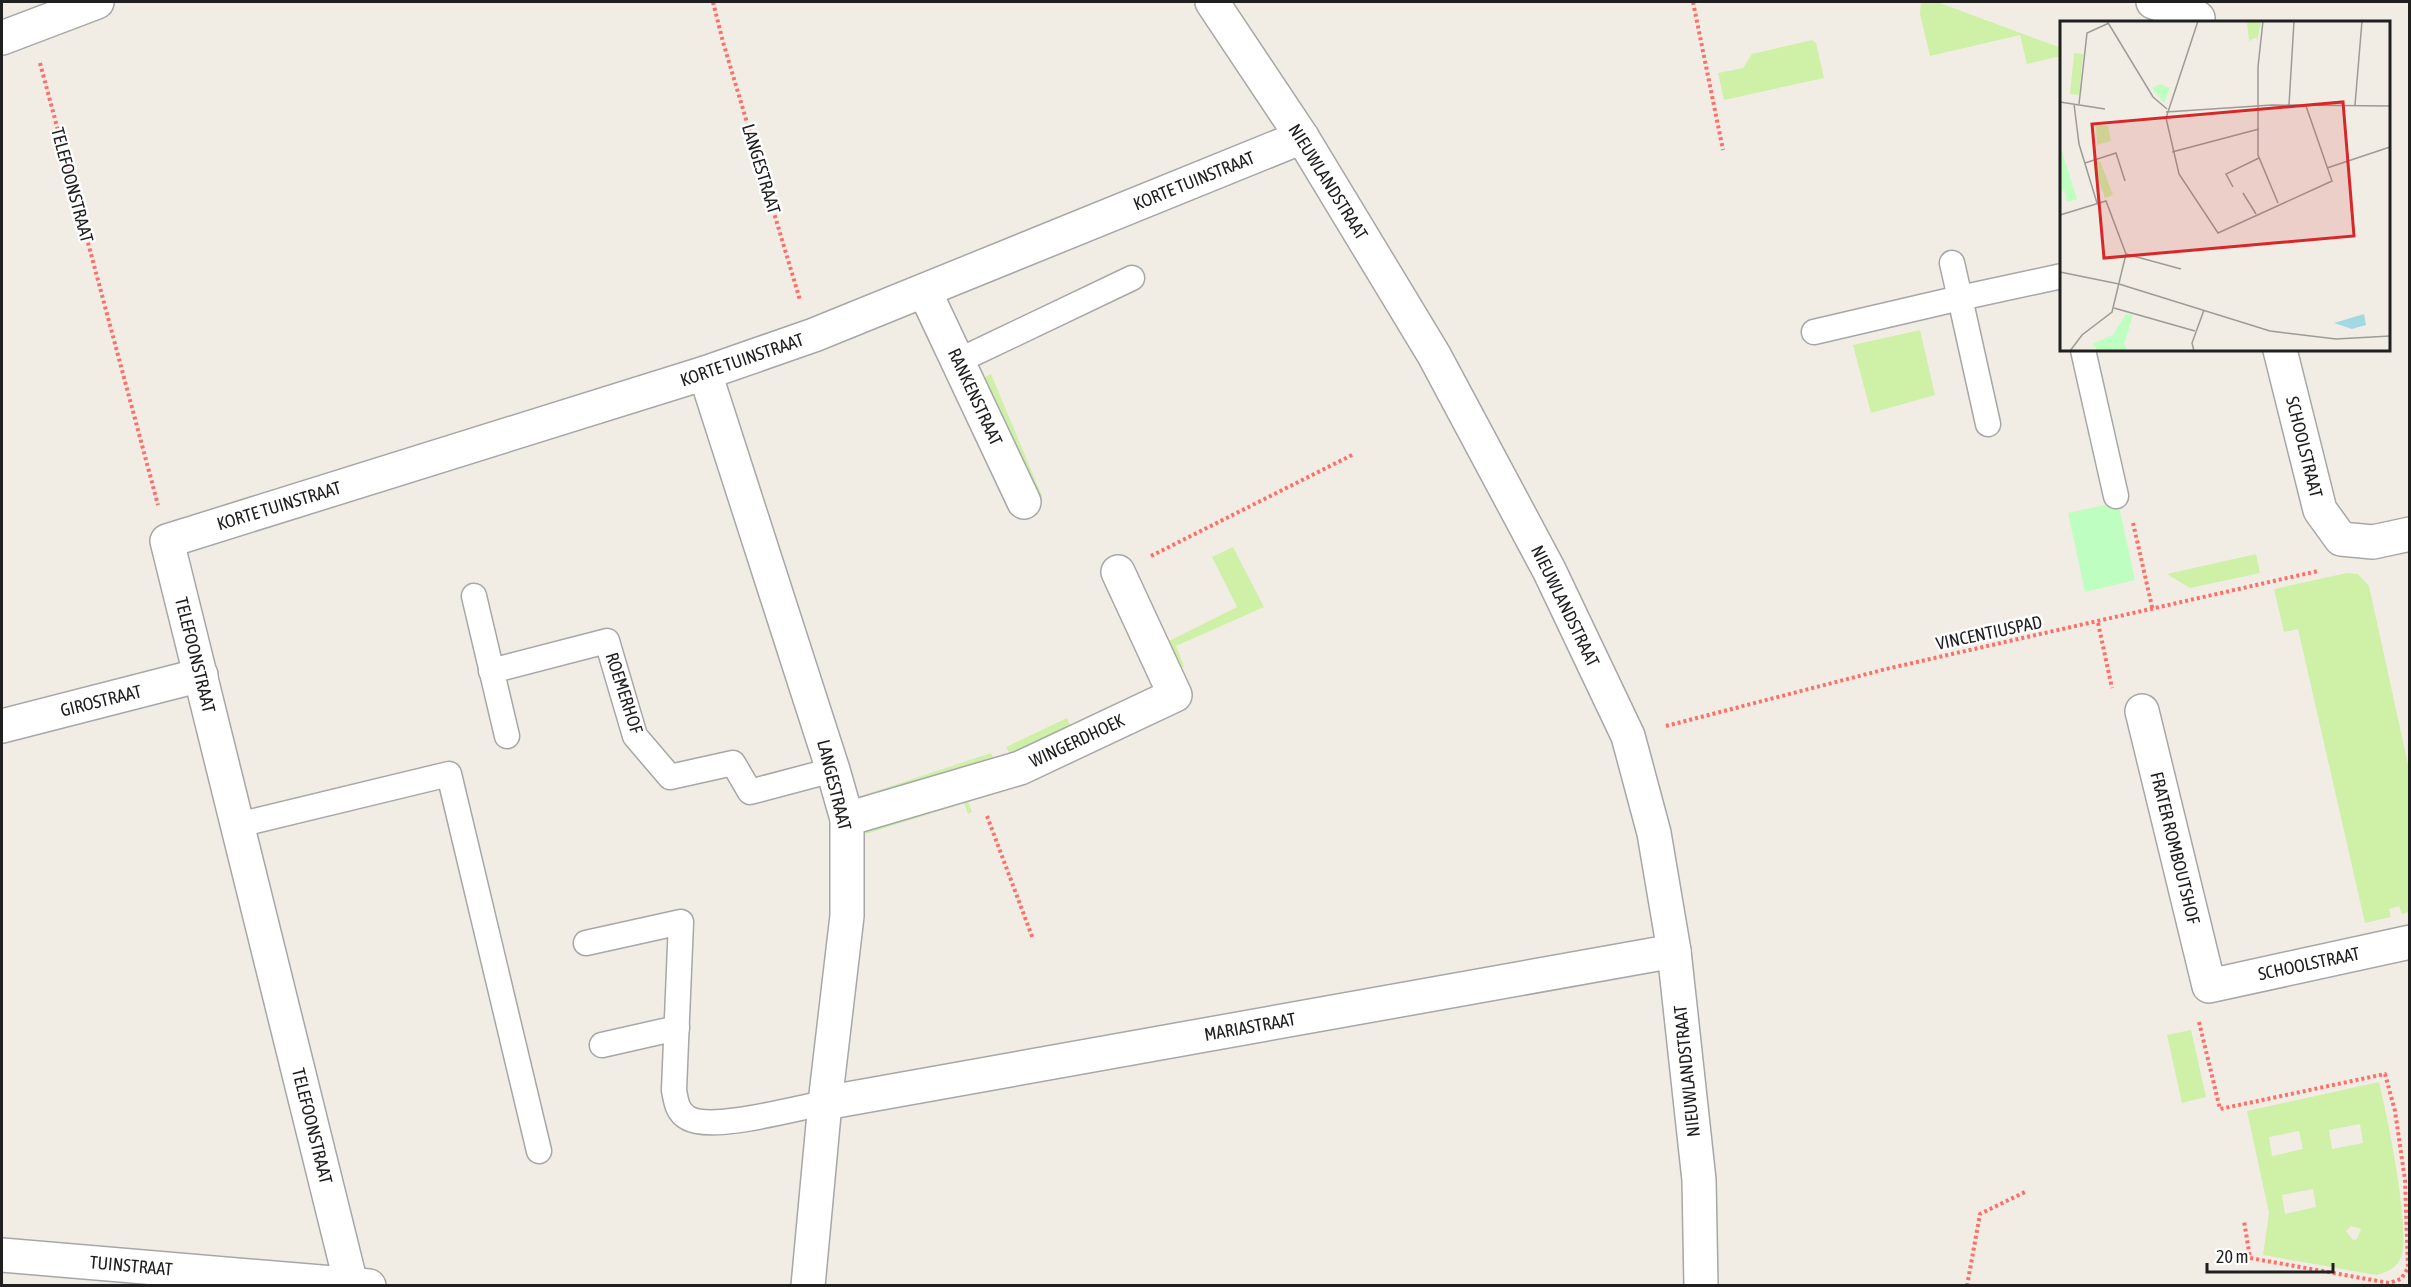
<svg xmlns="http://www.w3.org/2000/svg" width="2411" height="1287" viewBox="0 0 2411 1287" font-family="'Asap Condensed',sans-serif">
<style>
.grass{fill:#cff0a7;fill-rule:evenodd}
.park{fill:#bffec1}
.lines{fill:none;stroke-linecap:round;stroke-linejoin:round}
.service-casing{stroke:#a7a7a7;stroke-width:27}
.pedestrian-casing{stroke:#a7a7a7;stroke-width:36}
.minor-casing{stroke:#a7a7a7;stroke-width:36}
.path{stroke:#ff6f69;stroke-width:4;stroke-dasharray:3 3;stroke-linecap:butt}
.service{stroke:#fff;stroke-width:24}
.pedestrian{stroke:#fff;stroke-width:33}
.minor{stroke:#fff;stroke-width:33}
.labels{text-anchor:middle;stroke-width:5;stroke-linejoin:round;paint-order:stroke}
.street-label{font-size:18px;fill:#202020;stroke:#fff}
.inset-road{fill:none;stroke:#9d9b96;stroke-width:1.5}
.view{fill:#d62828;fill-opacity:0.15;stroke:#d62828;stroke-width:3}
.inset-edge{fill:none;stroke:#202020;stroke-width:3}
</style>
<rect width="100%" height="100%" fill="#f1ede5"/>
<g class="grass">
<path d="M 1921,2 L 1937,2 L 2061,48 L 2061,56 L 2027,64 L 2020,35 L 1930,56 L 1920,14 Z"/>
<path d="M 1812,40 L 1816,43 L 1824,78 L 1724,100 L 1718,73 L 1743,68 L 1752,54 Z"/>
<path d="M 1920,330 L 1935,395 L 1871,413 L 1853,345 Z"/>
<path d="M 991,374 L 1042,496 L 1041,497 L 985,377 Z"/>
<path d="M 1233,547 L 1264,607 L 1176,646 L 1184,666 L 1180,669 L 1167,642 L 1237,607 L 1212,557 Z"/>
<path d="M 2256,554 L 2260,573 L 2190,588 L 2167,574 Z"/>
<path d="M 2347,573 L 2358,574 L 2369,586 L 2409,769 L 2409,912 L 2402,914 L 2399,906 L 2389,909 L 2391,917 L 2365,923 L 2298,629 L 2284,632 L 2274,589 Z"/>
<path d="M 1067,718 L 1072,729 L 1012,757 L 1006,747 Z"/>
<path d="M 991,753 L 996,764 L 860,802 L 858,797 Z"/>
<path d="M 967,799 L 972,812 L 968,814 L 964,803 L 866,834 L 865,831 Z"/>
<path d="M 2191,1030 L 2206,1097 L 2182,1103 L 2167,1035 Z"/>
<path d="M 2379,1082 C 2387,1115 2411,1228 2401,1257 C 2397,1268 2386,1273 2376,1275 L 2263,1255 L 2269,1213 L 2247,1111 ZM 2360,1124 L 2363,1143 L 2332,1149 L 2329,1130 ZM 2299,1131 L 2303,1149 L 2272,1156 L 2269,1137 ZM 2313,1189 L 2316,1207 L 2285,1214 L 2282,1195 ZM 2351,1226 L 2361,1229 L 2357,1239 L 2353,1240 L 2346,1231 Z"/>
</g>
<path class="park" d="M 2118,502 L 2135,580 L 2085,592 L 2068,513 Z"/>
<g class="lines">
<g class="service-casing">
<g id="service">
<path d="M 1952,263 L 1960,298 L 2062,276"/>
<path d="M 1814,332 L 1960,298 L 1988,424"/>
<path d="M 2083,350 L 2116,496"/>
<path d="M 958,361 L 1132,278"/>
<path d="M 474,596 L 507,736"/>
<path d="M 491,671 L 607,641 L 635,736 L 670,777 L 733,763 L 750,792 L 833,770"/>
<path d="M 238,825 L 449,774 L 539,1151"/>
<path d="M 586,943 L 681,922 L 674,1090 C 676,1101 677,1112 688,1118 C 712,1132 795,1108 825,1103"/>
<path d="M 602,1045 L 677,1028"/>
</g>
</g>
<g class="pedestrian-casing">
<g id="pedestrian">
<path d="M 1212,2 L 1302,137"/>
<path d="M 2,38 L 97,2"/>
</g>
</g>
<g class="minor-casing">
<g id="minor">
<path d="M 2153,2 L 2198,18"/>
<path d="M 925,292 L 1024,502"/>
<path d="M 2280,350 L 2320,510 L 2341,539 L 2373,542 L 2410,534"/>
<path d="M 705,373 L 833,770 L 847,819 L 847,916 L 825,1103 L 808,1286"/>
<path d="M 2142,711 L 2209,986 L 2410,942"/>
<path d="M 2,726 L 201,675"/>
<path d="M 847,819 L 1020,768 L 1175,695 L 1118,572"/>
<path d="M 825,1103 L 1674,951"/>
<path d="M 2,1255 L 369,1286"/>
<path d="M 351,1284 L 167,541 L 705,373 L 814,335 L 1302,137 L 1434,355 L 1549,570 L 1628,736 L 1654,833 L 1674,951 L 1699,1180 L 1701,1286"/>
</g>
</g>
<g class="path">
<path d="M 713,2 L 723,42 L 800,300"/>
<path d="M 1693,2 L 1723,150"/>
<path d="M 40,63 L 158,505"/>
<path d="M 2133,523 L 2153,611"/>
<path d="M 1151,556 L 1354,454"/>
<path d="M 2098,623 L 2112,688"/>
<path d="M 1666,726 L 1886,669 L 2318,571"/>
<path d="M 987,816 L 1033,939"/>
<path d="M 2199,1022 L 2220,1109 L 2385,1074 L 2395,1111 L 2405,1180 L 2408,1268 L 2401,1279 L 2389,1283 L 2250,1258 L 2244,1221"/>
<path d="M 1967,1286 L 1980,1214 L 2027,1191"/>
</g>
<use href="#service" class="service"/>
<use href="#pedestrian" class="pedestrian"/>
<use href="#minor" class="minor"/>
</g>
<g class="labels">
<g class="street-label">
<text transform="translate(761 169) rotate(73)" y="6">LANGESTRAAT</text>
<text transform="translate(1194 181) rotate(-22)" y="6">KORTE TUINSTRAAT</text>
<text transform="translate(1328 182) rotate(58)" y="6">NIEUWLANDSTRAAT</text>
<text transform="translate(72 185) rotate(75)" y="6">TELEFOONSTRAAT</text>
<text transform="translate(742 360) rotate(-19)" y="6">KORTE TUINSTRAAT</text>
<text transform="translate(975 397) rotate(65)" y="6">RANKENSTRAAT</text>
<text transform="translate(2304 447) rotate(76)" y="6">SCHOOLSTRAAT</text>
<text transform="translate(279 506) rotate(-17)" y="6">KORTE TUINSTRAAT</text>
<text transform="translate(1565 606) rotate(64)" y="6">NIEUWLANDSTRAAT</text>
<text transform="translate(1989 633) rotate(-12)" y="6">VINCENTIUSPAD</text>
<text transform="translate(195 655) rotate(76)" y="6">TELEFOONSTRAAT</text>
<text transform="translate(624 693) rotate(72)" y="6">ROEMERHOF</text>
<text transform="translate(101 701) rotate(-14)" y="6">GIROSTRAAT</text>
<text transform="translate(1077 741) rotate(-25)" y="6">WINGERDHOEK</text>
<text transform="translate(834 785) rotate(76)" y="6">LANGESTRAAT</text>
<text transform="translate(2175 848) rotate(76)" y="6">FRATER ROMBOUTSHOF</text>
<text transform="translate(2309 964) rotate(-12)" y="6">SCHOOLSTRAAT</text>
<text transform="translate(1250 1027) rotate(-10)" y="6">MARIASTRAAT</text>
<text transform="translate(1687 1071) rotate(-96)" y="6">NIEUWLANDSTRAAT</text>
<text transform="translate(312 1126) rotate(76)" y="6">TELEFOONSTRAAT</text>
<text transform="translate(131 1266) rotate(5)" y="6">TUINSTRAAT</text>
</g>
</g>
<g transform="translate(2060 21)">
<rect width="330" height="330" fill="#f1ede5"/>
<path d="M 187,0 L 201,0 L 197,22 L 197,16 L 189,20 ZM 14,32 L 23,33 L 19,74 L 10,73 ZM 36,104 L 48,105 L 51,120 L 37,124 ZM 40,140 L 53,174 L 45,177 L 33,143 Z" fill="#cff0a7"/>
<path d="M 100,63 L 110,67 L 104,82 L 92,67 ZM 0,124 L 17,178 L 7,181 L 4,168 L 0,174 ZM 66,293 L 73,294 L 64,323 L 68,330 L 38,330 L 32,323 L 53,314 Z" fill="#bffec1"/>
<path d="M 304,293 L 306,304 L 292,308 L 274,302 Z" fill="#a2d8e3"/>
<path class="inset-road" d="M 47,0 L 93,76 L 107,88M 138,0 L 106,97 L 119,153 L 158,212 L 272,160 L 246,85M 203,0 L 198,46 L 198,134 L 218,182M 330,57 L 330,92M 0,81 L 45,88M 14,83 L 19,123 L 37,182M 19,83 L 27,12 L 49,2M 229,84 L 234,0M 295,84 L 302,0M 106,91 L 212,84 L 330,85M 112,131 L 199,108M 25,142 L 56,132 L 65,160M 267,147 L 330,126M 173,166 L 166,153 L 199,137M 183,172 L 196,193M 0,194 L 46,180 L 66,233 L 52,291 L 22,314 L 10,330M 66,233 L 121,248M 0,251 L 59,263 L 210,310 L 276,318 L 330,315M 54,287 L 135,310M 134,330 L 132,322 L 144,289"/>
<path class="view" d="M 283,81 L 294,215 L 44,237 L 32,103 Z"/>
<rect width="330" height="330" class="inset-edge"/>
</g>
<rect width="2411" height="1287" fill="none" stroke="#202020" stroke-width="6"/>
<path d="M2207 1263v9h126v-9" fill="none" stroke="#202020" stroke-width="3"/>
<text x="2216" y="1263" font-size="18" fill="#202020" stroke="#ffffff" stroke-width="4.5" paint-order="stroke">20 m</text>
</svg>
